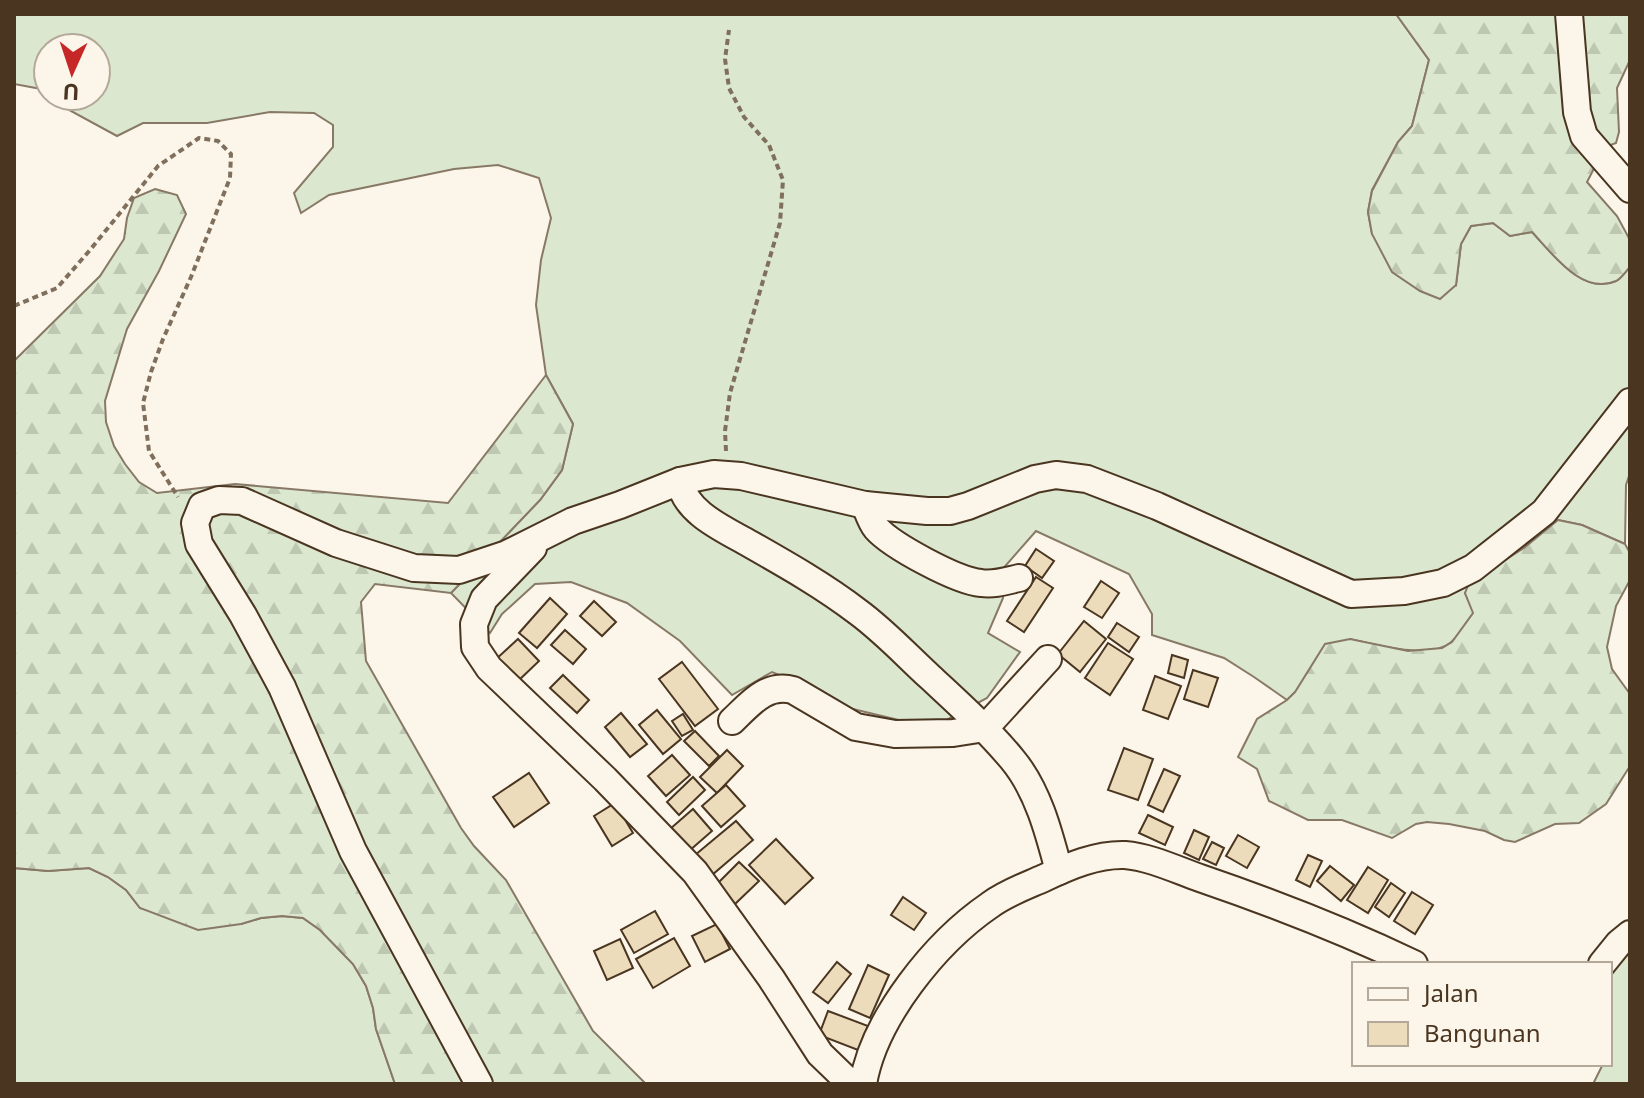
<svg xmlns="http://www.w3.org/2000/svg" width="1644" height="1098" viewBox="0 0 1644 1098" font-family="'Noto Sans',sans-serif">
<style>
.grass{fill:#dce7d0;stroke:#887966;stroke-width:2}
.forest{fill:url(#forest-firs);stroke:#887966;stroke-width:2}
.building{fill:#ecdcbc;stroke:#4a3520;stroke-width:2}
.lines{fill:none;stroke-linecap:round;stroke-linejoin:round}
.minor-casing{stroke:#4a3520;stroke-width:30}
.path{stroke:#7f6f5c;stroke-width:4;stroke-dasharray:6 4;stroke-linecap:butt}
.minor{stroke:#fbf6e9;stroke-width:26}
</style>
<defs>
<pattern id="forest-firs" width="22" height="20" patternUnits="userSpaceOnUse" patternTransform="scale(2)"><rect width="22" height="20" fill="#dce7d0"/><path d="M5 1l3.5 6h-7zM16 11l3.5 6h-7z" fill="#bec7b2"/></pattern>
</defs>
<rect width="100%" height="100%" fill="#fbf6e9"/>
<g class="grass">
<path d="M 14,14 L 1396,14 L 1429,60 L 1412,126 L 1398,142 L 1372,190 L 1368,212 L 1372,234 L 1456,285 L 1461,244 L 1471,226 L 1493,223 L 1510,236 L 1532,232 C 1552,253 1582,296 1616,281 C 1621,279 1626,271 1630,267 L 1630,473 L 1626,485 L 1625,544 L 1582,525 L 1558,520 L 1465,593 L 1474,613 C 1466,622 1459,636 1450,643 C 1429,660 1374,644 1350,639 L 1287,700 L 1254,677 L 1224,658 L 1152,635 L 1152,614 L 1129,574 L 1036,531 L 1000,572 L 1003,598 L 988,633 L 1020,652 L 987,698 L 941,723 L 907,722 L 832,704 L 799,683 L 772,672 L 732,695 L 680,641 L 627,603 L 571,582 L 535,584 L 502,614 L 490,633 L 451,593 L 540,500 L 562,470 L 573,424 L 546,375 L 536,305 L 541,260 L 551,218 L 539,178 L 498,165 L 454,169 L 329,195 L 301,213 L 294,193 L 333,147 L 333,125 L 314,113 L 270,112 L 207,123 L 143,123 L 117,136 L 58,104 L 49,96 L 96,96 L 96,48 L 48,48 L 48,95 L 41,89 L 14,84 Z"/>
<path d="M 14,868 L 48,871 L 89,868 L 108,877 L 126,890 L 140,908 L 241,924 L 261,918 L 282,916 L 303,918 L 320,930 L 353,964 L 366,986 L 373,1008 L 376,1029 L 395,1084 L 14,1084 Z"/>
<path d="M 1630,952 L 1630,1084 L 1593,1084 L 1603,1064 L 1610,1064 L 1610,972 L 1612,968 Z"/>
</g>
<g class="forest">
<path d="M 1396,14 L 1630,14 L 1630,60 L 1617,88 L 1619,132 L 1616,143 L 1605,147 L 1587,182 L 1617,216 L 1630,240 L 1630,267 C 1626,271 1621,279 1616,281 C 1582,296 1552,253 1532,232 L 1510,236 L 1493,223 L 1471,226 L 1461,244 L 1456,285 L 1440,299 L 1420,291 L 1392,272 L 1372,234 L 1368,212 L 1372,191 L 1398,142 L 1412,126 L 1429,60 Z"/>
<path d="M 155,189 L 177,195 L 186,214 L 159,271 L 127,329 L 105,401 L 106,422 L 114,446 L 125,464 L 139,482 L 157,493 L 235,484 L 448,503 L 546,375 L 573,424 L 562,470 L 540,500 L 451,593 L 375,584 L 361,602 L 366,661 L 461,828 L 474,846 L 506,880 L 593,1031 L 646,1084 L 395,1084 L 376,1029 L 373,1008 L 366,986 L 353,964 L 320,930 L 303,918 L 282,916 L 261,918 L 241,924 L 198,930 L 140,908 L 126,890 L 108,877 L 89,868 L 48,871 L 14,868 L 14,361 L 100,276 L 124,239 L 127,218 L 134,198 Z"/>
<path d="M 1558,520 L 1582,525 L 1625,544 L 1630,553 L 1630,580 L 1616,606 L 1607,647 L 1612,669 L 1630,694 L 1630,766 L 1606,804 L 1579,823 L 1555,824 L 1515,842 L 1504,840 L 1485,831 L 1449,824 L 1427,822 L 1416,824 L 1392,838 L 1342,820 L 1308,820 L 1269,801 L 1257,769 L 1238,757 L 1257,719 L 1287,700 L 1295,692 L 1325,644 L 1350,639 L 1408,651 L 1442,648 L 1452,642 L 1473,613 L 1465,593 L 1469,583 L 1524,548 Z"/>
</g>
<g class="building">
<path d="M 1036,549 L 1054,561 L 1042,578 L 1025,566 Z"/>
<path d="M 1036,577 L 1053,588 L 1024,632 L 1007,621 Z"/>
<path d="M 1101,581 L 1119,593 L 1102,618 L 1084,607 Z"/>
<path d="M 550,598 L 567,614 L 537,648 L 519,633 Z"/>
<path d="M 594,601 L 616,622 L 602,636 L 580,616 Z"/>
<path d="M 1084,621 L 1106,639 L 1080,672 L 1058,654 Z"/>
<path d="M 1117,623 L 1139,637 L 1129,652 L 1108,637 Z"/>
<path d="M 565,630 L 586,649 L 573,664 L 551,645 Z"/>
<path d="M 518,639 L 539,661 L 517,682 L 495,660 Z"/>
<path d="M 1108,643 L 1133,659 L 1110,695 L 1085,678 Z"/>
<path d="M 1172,655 L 1188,660 L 1184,678 L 1168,673 Z"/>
<path d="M 682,662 L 718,709 L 695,726 L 659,679 Z"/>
<path d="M 1193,670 L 1218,678 L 1208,707 L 1184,699 Z"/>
<path d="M 563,675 L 589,700 L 577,713 L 550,688 Z"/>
<path d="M 1155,676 L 1181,686 L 1168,719 L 1143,710 Z"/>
<path d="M 657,710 L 681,739 L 663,754 L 639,725 Z"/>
<path d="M 621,713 L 647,744 L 630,757 L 605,727 Z"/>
<path d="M 683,714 L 693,730 L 682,736 L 672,721 Z"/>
<path d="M 695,731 L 719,756 L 709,766 L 684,741 Z"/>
<path d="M 1124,748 L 1153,759 L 1138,800 L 1108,790 Z"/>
<path d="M 727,750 L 743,766 L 717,793 L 700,777 Z"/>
<path d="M 672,755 L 690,775 L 666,796 L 648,776 Z"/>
<path d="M 1164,769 L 1180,776 L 1163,812 L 1148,805 Z"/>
<path d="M 529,773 L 549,803 L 514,827 L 493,797 Z"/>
<path d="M 693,777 L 705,790 L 679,815 L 667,802 Z"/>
<path d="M 726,785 L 745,806 L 721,827 L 702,806 Z"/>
<path d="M 615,803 L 633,833 L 612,846 L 594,816 Z"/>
<path d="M 693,809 L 712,831 L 689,851 L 670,829 Z"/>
<path d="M 1148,815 L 1173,827 L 1165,845 L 1139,833 Z"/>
<path d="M 736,821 L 753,840 L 712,875 L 695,855 Z"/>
<path d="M 1194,830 L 1209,837 L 1199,860 L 1184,853 Z"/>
<path d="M 1238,835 L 1259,847 L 1247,868 L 1226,856 Z"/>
<path d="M 776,839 L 813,878 L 785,904 L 749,865 Z"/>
<path d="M 1212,842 L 1224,848 L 1216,865 L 1203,859 Z"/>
<path d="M 1308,855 L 1322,861 L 1310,887 L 1296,880 Z"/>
<path d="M 739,862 L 759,881 L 735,904 L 716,885 Z"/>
<path d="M 1330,866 L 1354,885 L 1341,901 L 1317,881 Z"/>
<path d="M 1368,867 L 1388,880 L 1368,913 L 1347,900 Z"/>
<path d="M 1391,883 L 1405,893 L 1389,917 L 1375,907 Z"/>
<path d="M 1412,892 L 1433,905 L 1415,934 L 1394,921 Z"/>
<path d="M 903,897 L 926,913 L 914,930 L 891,915 Z"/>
<path d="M 655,911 L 668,934 L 634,953 L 621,930 Z"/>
<path d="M 717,924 L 730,949 L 705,962 L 692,936 Z"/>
<path d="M 674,938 L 690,966 L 653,988 L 636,959 Z"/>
<path d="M 620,939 L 633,968 L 607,980 L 594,951 Z"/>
<path d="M 837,962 L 851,974 L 828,1003 L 813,992 Z"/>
<path d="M 868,965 L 889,975 L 870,1018 L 849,1009 Z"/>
<path d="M 828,1011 L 868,1026 L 858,1050 L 819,1035 Z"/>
</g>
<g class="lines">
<g class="minor-casing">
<g id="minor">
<path d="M 1569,14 L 1577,112 L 1584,136 L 1630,189"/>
<path d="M 680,481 C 685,513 724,529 750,544 C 787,565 824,586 858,612 C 884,631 907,656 930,677 C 959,704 987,729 1012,759 C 1038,790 1049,833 1059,871"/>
<path d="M 865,505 C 868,512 871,522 876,528 C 892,546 957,581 981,583 C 994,585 1006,581 1019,578"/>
<path d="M 533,548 L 484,599 L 474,624 L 475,647 L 489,668 L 605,779 L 695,872 L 771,978 L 820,1054 L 851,1084"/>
<path d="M 732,721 C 750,704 766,683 793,690 L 856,727 L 895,734 L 953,733 L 985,728 L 1048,659"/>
<path d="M 1602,964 L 1619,943 L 1630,934"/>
<path d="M 479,1084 L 353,851 L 282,687 L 243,615 L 199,544 L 195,523 L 202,506 L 219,500 L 242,501 L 336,543 L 414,568 L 459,570 L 507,554 L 573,521 L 620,505 L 680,481 L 714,474 L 741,476 L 865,505 L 927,511 L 950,511 L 968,506 L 1035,479 L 1056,475 L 1087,479 L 1157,506 L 1351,594 L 1404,591 L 1443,583 L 1473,568 L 1544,512 L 1630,402"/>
<path d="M 863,1084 C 874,1018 936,942 990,905 C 1006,893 1026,886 1044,878 C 1069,866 1097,854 1125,855 C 1150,857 1177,870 1200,878 C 1273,903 1345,931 1414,964"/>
</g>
</g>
<g class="path">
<path d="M 14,306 L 57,288 L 90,250 L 158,166 L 199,138 L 218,141 L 231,154 L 230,178 L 191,277 L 163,339 L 151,372 L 143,403 L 149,451 L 178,497"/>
<path d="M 726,451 L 725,431 L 730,393 L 780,223 L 783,180 L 769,145 L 744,117 L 729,88 L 725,59 L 729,30"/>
</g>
<use href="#minor" class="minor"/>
</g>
<rect width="1644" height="1098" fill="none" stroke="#4a3520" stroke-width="32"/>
<rect x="1352" y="962" width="260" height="104" fill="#fbf6e9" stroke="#b4a999" stroke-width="2"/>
<rect x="1368" y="988" width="40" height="12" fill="#fbf6e9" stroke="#b4a999" stroke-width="2"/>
<text x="1424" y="1002" font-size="24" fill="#4a3520">Jalan</text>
<rect x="1368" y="1022" width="40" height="24" fill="#ecdcbc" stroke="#b4a999" stroke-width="2"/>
<text x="1424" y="1042" font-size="24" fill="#4a3520">Bangunan</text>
<g transform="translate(72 72) rotate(183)"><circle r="38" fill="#fbf6e9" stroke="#b4a999" stroke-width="2"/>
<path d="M0-6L14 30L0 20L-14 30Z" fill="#c62828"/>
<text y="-12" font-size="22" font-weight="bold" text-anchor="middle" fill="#4a3520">U</text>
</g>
</svg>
